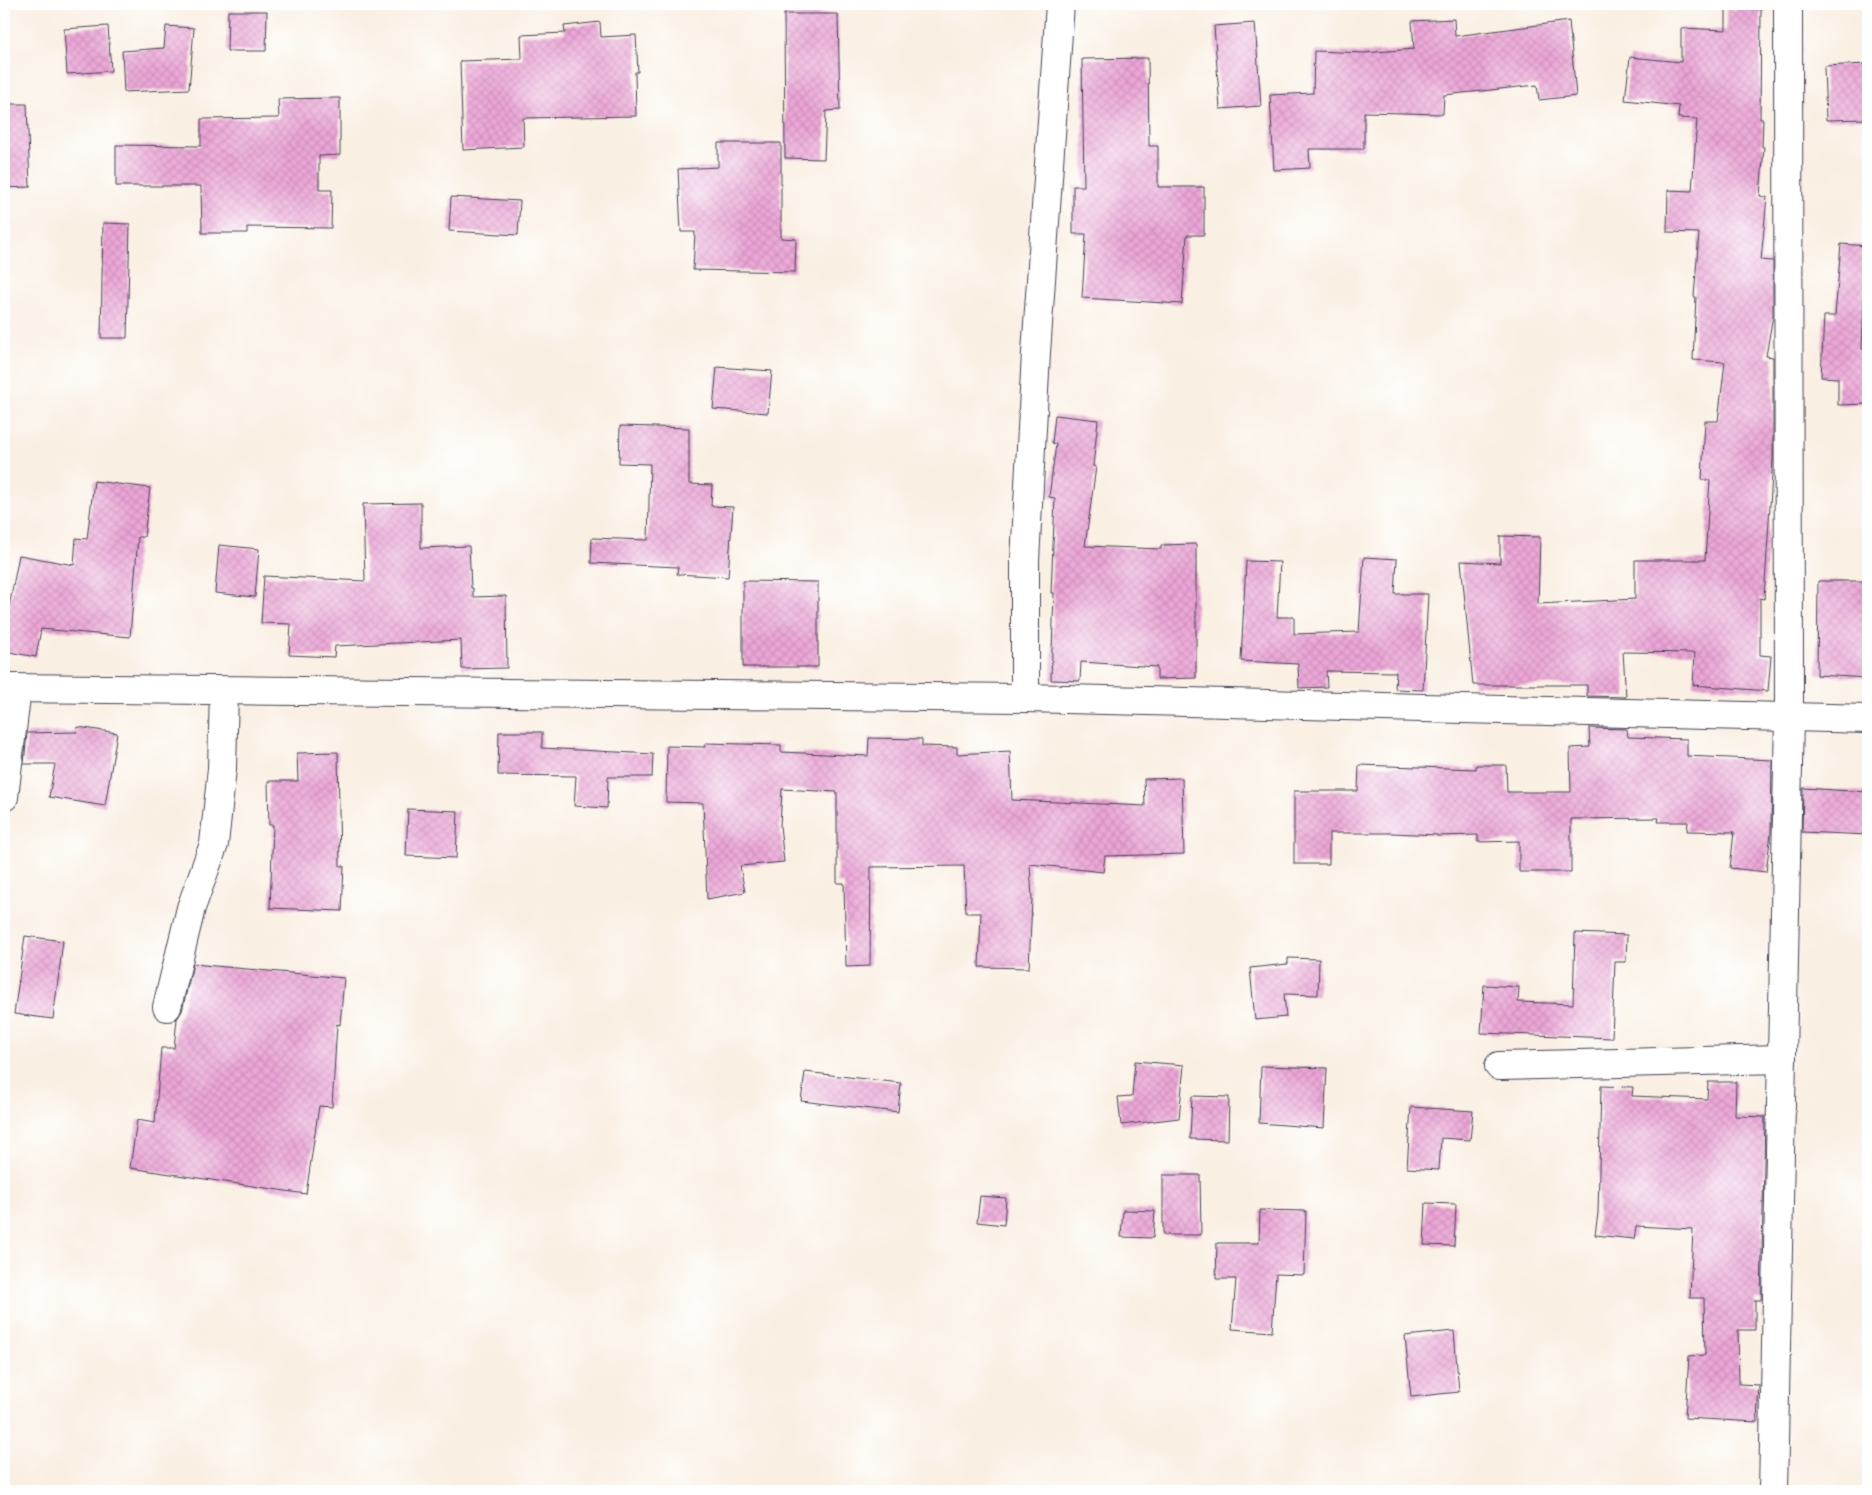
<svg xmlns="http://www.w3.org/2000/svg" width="1872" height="1495" viewBox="0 0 1872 1495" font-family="Vollkorn,serif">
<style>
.building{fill:url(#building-cross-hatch)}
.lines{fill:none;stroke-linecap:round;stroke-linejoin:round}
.minor-casing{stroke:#424154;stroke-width:30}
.minor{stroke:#fff;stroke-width:28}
</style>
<defs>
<pattern id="building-cross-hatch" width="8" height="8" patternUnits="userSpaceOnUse" patternTransform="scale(1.25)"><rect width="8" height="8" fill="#eca6d7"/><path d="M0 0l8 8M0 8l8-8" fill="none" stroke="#ca8fb9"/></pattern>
</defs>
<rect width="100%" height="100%" fill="#fff"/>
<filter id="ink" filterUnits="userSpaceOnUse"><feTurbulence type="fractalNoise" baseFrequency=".02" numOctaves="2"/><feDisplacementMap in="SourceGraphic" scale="10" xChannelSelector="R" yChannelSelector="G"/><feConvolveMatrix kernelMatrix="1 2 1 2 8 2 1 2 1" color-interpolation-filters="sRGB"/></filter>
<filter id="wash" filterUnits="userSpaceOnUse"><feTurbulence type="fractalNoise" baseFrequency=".0096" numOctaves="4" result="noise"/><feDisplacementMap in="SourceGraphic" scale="20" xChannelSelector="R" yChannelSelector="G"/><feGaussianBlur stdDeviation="1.12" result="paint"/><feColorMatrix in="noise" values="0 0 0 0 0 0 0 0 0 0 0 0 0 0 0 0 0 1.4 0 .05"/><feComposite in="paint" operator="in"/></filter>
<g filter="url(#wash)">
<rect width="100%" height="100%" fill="#f9efe2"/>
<g id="blocks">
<g class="building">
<path d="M 1726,9 L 1761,9 L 1760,119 L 1763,119 L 1762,147 L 1764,147 L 1760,196 L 1767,197 L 1761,260 L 1773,261 L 1773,315 L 1766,356 L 1773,357 L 1773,459 L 1764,599 L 1760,598 L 1760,655 L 1771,656 L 1768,691 L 1693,685 L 1695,653 L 1623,652 L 1626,697 L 1587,696 L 1587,685 L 1473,685 L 1461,561 L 1500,563 L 1500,536 L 1540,537 L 1538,604 L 1635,599 L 1635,560 L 1705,560 L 1710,480 L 1702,480 L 1705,421 L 1718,421 L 1725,362 L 1693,360 L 1696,297 L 1694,297 L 1699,233 L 1667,232 L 1668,190 L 1692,191 L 1697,119 L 1678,118 L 1679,106 L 1625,100 L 1630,57 L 1681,62 L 1681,28 L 1726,30 Z"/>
<path d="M 228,11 L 267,11 L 266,51 L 227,51 Z"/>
<path d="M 784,14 L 838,14 L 840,110 L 826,111 L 824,159 L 785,158 Z"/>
<path d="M 1454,19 L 1455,36 L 1569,21 L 1576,96 L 1539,100 L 1537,85 L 1444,95 L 1443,114 L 1364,112 L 1364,149 L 1309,149 L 1310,168 L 1274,170 L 1270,95 L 1313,93 L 1314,51 L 1364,53 L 1414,49 L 1412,21 Z"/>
<path d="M 600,22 L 601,37 L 636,35 L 638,72 L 635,72 L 636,116 L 523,118 L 524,147 L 463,150 L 460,61 L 522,59 L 521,35 L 565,33 L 564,26 Z"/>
<path d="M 1255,23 L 1261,106 L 1220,109 L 1214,26 Z"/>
<path d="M 108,26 L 111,71 L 67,74 L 64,29 Z"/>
<path d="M 166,26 L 194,28 L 189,89 L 124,92 L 122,51 L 164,48 Z"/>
<path d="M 1148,58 L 1149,146 L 1158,146 L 1158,187 L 1204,187 L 1204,235 L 1187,235 L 1182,304 L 1082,298 L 1086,234 L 1073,234 L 1073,186 L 1084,186 L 1082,59 Z"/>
<path d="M 1868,64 L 1868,119 L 1826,120 L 1824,66 Z"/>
<path d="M 340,98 L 340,155 L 319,156 L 319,190 L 332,190 L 331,228 L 247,227 L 247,233 L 202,233 L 201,186 L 116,186 L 116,145 L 201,146 L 201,119 L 279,118 L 278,99 Z"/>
<path d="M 4,104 L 27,104 L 30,187 L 4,188 Z"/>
<path d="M 718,143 L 781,143 L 781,238 L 796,239 L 795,272 L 693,270 L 695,232 L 681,232 L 678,169 L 718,167 Z"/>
<path d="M 451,197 L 520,201 L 518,235 L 449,231 Z"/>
<path d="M 103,223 L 130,224 L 127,338 L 101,338 Z"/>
<path d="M 1841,244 L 1868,246 L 1868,280 L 1865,279 L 1862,349 L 1868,350 L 1868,404 L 1838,405 L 1838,378 L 1821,377 L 1824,316 L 1835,316 Z"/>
<path d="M 717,367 L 772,371 L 768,413 L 713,409 Z"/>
<path d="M 1055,415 L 1098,420 L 1093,466 L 1096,467 L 1085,546 L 1161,549 L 1161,545 L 1196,544 L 1196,678 L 1157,679 L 1157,667 L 1081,662 L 1080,681 L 1051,680 L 1054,593 L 1051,593 L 1055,498 L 1049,497 L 1056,444 L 1052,443 Z"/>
<path d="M 620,426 L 689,428 L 689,484 L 712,485 L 711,506 L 733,507 L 728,577 L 677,574 L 678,567 L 591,563 L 592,538 L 648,540 L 650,464 L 619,463 Z"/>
<path d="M 94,481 L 150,488 L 144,537 L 138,537 L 130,637 L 41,629 L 36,657 L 4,651 L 4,633 L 19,555 L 74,565 L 76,538 L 87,539 Z"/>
<path d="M 421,503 L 421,548 L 469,546 L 471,588 L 473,588 L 473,597 L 506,596 L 507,668 L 462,669 L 461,640 L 335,646 L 334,657 L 289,655 L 291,624 L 261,623 L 264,576 L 365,581 L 363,504 Z"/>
<path d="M 219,545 L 259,549 L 255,597 L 215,593 Z"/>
<path d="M 1364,557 L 1397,559 L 1395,594 L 1428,594 L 1423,690 L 1395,689 L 1396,672 L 1326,671 L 1327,687 L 1299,688 L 1298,664 L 1241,661 L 1246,561 L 1280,562 L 1277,617 L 1294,617 L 1294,634 L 1359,632 Z"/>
<path d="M 743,581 L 818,582 L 818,667 L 743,667 Z"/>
<path d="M 1818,581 L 1868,581 L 1868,678 L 1817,675 Z"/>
<path d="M 78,727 L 117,733 L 105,806 L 49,797 L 55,764 L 24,764 L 27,733 L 77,732 Z"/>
<path d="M 1589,728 L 1627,729 L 1628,737 L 1687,739 L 1687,756 L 1772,760 L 1771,833 L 1766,872 L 1730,868 L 1734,832 L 1687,831 L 1688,822 L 1658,822 L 1659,818 L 1571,819 L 1571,872 L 1519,872 L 1519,841 L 1478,842 L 1478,835 L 1437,836 L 1437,835 L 1392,833 L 1329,833 L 1329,864 L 1294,864 L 1294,791 L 1358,791 L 1359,765 L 1476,769 L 1476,765 L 1506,765 L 1507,792 L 1571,792 L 1570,748 L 1590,747 Z"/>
<path d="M 499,732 L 542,732 L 542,748 L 653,754 L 652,777 L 608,777 L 607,808 L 574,806 L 576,776 L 498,775 Z"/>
<path d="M 869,738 L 922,739 L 922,746 L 957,747 L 957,754 L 1010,751 L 1012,800 L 1145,806 L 1144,779 L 1182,778 L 1184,854 L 1105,856 L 1103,872 L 1030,864 L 1032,899 L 1029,968 L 979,967 L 981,913 L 966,913 L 964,866 L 871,867 L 870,966 L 846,967 L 844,883 L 837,883 L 837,792 L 782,789 L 780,826 L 784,862 L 740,866 L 745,892 L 707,899 L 703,803 L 666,802 L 667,746 L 705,747 L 705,743 L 781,745 L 781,752 L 868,756 Z"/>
<path d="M 338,752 L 340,866 L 344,866 L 342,911 L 270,908 L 273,825 L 269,825 L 268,781 L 298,781 L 297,753 Z"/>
<path d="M 1803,788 L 1868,792 L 1868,835 L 1802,832 Z"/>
<path d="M 408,809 L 458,811 L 456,858 L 406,856 Z"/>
<path d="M 1575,933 L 1627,935 L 1626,962 L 1615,962 L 1612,1038 L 1481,1033 L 1484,985 L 1519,987 L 1518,1002 L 1573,1004 Z"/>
<path d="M 25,936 L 63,941 L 53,1019 L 14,1014 Z"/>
<path d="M 1288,958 L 1319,959 L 1318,995 L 1284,994 L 1286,1017 L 1255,1020 L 1250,968 L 1288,964 Z"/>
<path d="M 193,964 L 344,978 L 340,1025 L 337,1024 L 332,1107 L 319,1106 L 306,1194 L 130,1168 L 137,1120 L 155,1123 L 161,1048 L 174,1048 L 177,1019 L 182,1011 Z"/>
<path d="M 1135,1061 L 1184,1065 L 1179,1118 L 1121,1125 L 1118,1097 L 1132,1096 Z"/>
<path d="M 1261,1066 L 1327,1068 L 1324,1128 L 1259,1123 Z"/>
<path d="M 805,1072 L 901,1083 L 898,1112 L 801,1101 Z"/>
<path d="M 1708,1082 L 1736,1082 L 1735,1116 L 1765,1117 L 1761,1300 L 1755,1300 L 1755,1330 L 1738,1330 L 1739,1384 L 1759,1385 L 1757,1422 L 1685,1418 L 1689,1356 L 1705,1355 L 1704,1298 L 1690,1298 L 1693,1229 L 1636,1226 L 1634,1239 L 1595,1235 L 1598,1213 L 1601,1086 L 1633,1087 L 1632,1096 L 1707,1099 Z"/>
<path d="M 1192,1096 L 1229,1097 L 1228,1140 L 1190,1139 Z"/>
<path d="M 1411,1107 L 1473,1111 L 1470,1140 L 1441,1138 L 1439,1170 L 1407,1168 Z"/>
<path d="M 1163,1175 L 1200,1175 L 1201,1235 L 1163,1235 Z"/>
<path d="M 980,1196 L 1006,1198 L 1004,1225 L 977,1222 Z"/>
<path d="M 1426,1203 L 1456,1204 L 1454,1246 L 1424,1245 Z"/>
<path d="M 1123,1210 L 1155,1211 L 1153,1238 L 1121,1237 Z"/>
<path d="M 1260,1210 L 1306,1211 L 1304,1275 L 1276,1274 L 1272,1332 L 1232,1329 L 1236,1279 L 1216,1279 L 1217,1243 L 1259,1243 Z"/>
<path d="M 1454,1331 L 1459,1392 L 1411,1397 L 1405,1336 Z"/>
</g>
</g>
</g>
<g filter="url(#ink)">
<use href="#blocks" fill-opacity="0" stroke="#424154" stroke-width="1"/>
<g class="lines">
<g class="minor-casing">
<g id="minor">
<path d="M 4,688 L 1025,698 L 1868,719"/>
<path d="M 1025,698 L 1025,561 L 1036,353 L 1060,4"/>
<path d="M 4,797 L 17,688"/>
<path d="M 167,1007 L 191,908 L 214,844 L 222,769 L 224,691"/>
<path d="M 1499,1066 L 1782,1059"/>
<path d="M 1773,1491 L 1789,717 L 1788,4"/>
</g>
</g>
<use href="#minor" class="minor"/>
</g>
</g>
<rect width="1872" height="1495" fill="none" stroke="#fff" stroke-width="20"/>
</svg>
